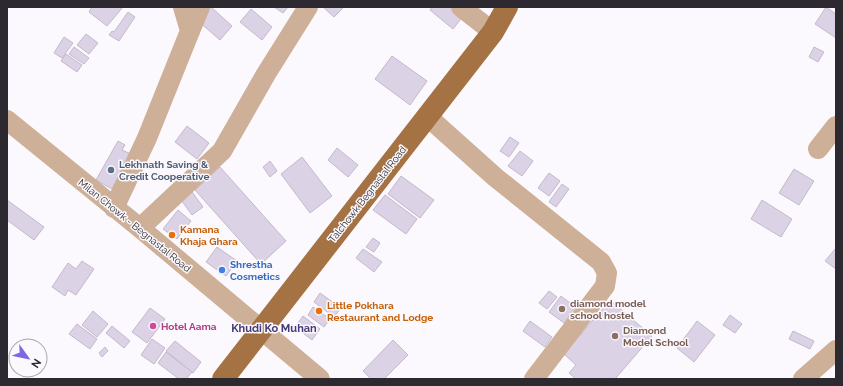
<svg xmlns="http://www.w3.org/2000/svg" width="843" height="386" viewBox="0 0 843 386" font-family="Raleway,sans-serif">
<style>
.building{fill:#dcd2e5;stroke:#c3b9cc}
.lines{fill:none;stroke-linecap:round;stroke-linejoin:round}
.minor{stroke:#ceb099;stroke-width:20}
.major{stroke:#a57244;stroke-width:22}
.service-dot{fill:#5c6f8a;stroke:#fbf9fd;stroke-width:1.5}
.food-dot{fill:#e8710a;stroke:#fbf9fd;stroke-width:1.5}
.shop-dot{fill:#3f7fe0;stroke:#fbf9fd;stroke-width:1.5}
.education-dot{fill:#8d6e63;stroke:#fbf9fd;stroke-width:1.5}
.hotel-dot{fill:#d1479c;stroke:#fbf9fd;stroke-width:1.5}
.labels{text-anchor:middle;stroke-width:3;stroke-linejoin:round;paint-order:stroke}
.service-label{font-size:10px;font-weight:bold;fill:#4e5e75;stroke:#fbf9fd;text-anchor:start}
.street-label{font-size:10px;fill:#2d2931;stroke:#fbf9fd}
.food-label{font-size:10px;font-weight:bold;fill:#c56008;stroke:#fbf9fd;text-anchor:start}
.shop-label{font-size:10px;font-weight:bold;fill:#366cbe;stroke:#fbf9fd;text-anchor:start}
.education-label{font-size:10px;font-weight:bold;fill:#785e54;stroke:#fbf9fd;text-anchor:start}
.hotel-label{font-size:10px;font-weight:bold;fill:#b23c85;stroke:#fbf9fd;text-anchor:start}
.neighbourhood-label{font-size:11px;font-weight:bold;fill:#443a76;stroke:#fbf9fd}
</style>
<rect width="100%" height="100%" fill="#fbf9fd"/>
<g class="building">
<path d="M 92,7 L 123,7 L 107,26 L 89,12 Z"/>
<path d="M 208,7 L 211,7 L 232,26 L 220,40 L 197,20 Z"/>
<path d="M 274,7 L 288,7 L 283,13 Z"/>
<path d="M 323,7 L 344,7 L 334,17 Z"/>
<path d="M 432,7 L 451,7 L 463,16 L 453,29 L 430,10 Z"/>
<path d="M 826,7 L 836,14 L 836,38 L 815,24 Z"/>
<path d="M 251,9 L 272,27 L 262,40 L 240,22 Z"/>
<path d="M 128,12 L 135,17 L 119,41 L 109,35 L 112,31 L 114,32 Z"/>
<path d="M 86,34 L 98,43 L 89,54 L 77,45 Z"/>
<path d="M 64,37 L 73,43 L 62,58 L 54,53 Z"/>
<path d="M 74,47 L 89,58 L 84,64 L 69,54 Z"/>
<path d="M 814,47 L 824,52 L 818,62 L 809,57 Z"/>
<path d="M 66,54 L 82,65 L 77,72 L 61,61 Z"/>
<path d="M 392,56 L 427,81 L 410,105 L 375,79 Z"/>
<path d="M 187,126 L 209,143 L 197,159 L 175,142 Z"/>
<path d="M 510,137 L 519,143 L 509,157 L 500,151 Z"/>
<path d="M 118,141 L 125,145 L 122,150 L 131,154 L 112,189 L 96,180 Z"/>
<path d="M 337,148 L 358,165 L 348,177 L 328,160 Z"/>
<path d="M 520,151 L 533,161 L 522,176 L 508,166 Z"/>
<path d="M 302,157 L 332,196 L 310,213 L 281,174 Z"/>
<path d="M 270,161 L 277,171 L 270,177 L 263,167 Z"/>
<path d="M 220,167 L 286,241 L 261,264 L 195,190 Z"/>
<path d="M 794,169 L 814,181 L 799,205 L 779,193 Z"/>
<path d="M 549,173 L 560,181 L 549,196 L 538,188 Z"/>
<path d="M 401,176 L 434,200 L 420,218 L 388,194 Z"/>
<path d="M 562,184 L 569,189 L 556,207 L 549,202 Z"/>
<path d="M 190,189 L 203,207 L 192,215 L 179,197 Z"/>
<path d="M 385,195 L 417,219 L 406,234 L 373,210 Z"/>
<path d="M 7,200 L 44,227 L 34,240 L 7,220 Z"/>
<path d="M 762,200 L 792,219 L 781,237 L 751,219 Z"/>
<path d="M 178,210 L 191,221 L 177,239 L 163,229 Z"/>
<path d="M 373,238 L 380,243 L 374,252 L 366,247 Z"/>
<path d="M 217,247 L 237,261 L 226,276 L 206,262 Z"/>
<path d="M 836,248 L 836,269 L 825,261 Z"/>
<path d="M 363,249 L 382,262 L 374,272 L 356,258 Z"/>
<path d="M 82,261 L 94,269 L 76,295 L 68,290 L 65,296 L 52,287 L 68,263 L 76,269 Z"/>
<path d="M 549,291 L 557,297 L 547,309 L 539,303 Z"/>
<path d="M 320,293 L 341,308 L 334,317 L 314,302 Z"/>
<path d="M 561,296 L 575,307 L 564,323 L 549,312 Z"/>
<path d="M 610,300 L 652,336 L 615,379 L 576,379 L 569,373 L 576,365 L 564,354 Z"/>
<path d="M 313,307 L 330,319 L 324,327 L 308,315 Z"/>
<path d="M 150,308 L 165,319 L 147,343 L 132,332 Z"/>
<path d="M 93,311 L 108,324 L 97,337 L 82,325 Z"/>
<path d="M 730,315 L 742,324 L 735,333 L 723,325 Z"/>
<path d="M 303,316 L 320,329 L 312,340 L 295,327 Z"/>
<path d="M 530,321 L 552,337 L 545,347 L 523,331 Z"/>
<path d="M 697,321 L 715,335 L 694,362 L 677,348 Z"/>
<path d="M 77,324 L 97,339 L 90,349 L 69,334 Z"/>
<path d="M 112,326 L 130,341 L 124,348 L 106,333 Z"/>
<path d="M 793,331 L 814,341 L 810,349 L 789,339 Z"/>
<path d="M 152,339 L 165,348 L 154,364 L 141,355 Z"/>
<path d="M 393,340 L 408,355 L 384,379 L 371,379 L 363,371 Z"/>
<path d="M 175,341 L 201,362 L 193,373 L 166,351 Z"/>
<path d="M 105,347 L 108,351 L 102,357 L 99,353 Z"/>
<path d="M 166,352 L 192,372 L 186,379 L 179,379 L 158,363 Z"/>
</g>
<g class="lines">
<g class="minor">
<path d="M 461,7 L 493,32"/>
<path d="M 190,31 L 200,7"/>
<path d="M 428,117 L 495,177 L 601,262 L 607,273 L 605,286 L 534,379"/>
<path d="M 7,120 L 140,228 L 320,379"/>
<path d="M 818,149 L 836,126"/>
<path d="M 114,208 L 147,138 L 190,31 L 183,7"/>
<path d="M 140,228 L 222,151 L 266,74 L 308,7"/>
<path d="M 803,379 L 836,350"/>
</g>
<path class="major" d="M 223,379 L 493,32 L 507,7"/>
</g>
<circle class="service-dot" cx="111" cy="170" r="4"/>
<g class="food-dot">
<circle cx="172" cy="235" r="4"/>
<circle cx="319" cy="311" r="4"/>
</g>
<circle class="shop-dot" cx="222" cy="270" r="4"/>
<g class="education-dot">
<circle cx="562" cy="309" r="4"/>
<circle cx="615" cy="336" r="4"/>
</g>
<circle class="hotel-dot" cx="153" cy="326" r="4"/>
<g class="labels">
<g class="service-label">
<text x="119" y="168">Lekhnath Saving &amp;<tspan x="119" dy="12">Credit Cooperative</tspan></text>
</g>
<g class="street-label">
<text transform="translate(367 194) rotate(-52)" y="4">Talchowk Begnastal Road</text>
<text transform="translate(135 225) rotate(39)" y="4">Milan Chowk - Begnastal Road</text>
</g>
<g class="food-label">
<text x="180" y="233">Kamana<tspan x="180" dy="12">Khaja Ghara</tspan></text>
<text x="327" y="309">Little Pokhara<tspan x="327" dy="12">Restaurant and Lodge</tspan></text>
</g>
<g class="shop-label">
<text x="230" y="268">Shrestha<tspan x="230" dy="12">Cosmetics</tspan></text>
</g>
<g class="education-label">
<text x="570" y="307">diamond model<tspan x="570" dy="12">school hostel</tspan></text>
<text x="623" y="334">Diamond<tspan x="623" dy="12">Model School</tspan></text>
</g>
<g class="hotel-label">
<text x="161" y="330">Hotel Aama</text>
</g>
<g class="neighbourhood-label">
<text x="274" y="332">Khudi Ko Muhan</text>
</g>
</g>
<rect width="843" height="386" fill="none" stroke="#2d2931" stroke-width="16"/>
<g transform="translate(28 358) rotate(123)"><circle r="19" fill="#fbf9fd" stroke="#a9a6ab"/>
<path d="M0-3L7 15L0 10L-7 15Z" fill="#8067e2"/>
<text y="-6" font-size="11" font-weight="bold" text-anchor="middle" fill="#2d2931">N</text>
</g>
</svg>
